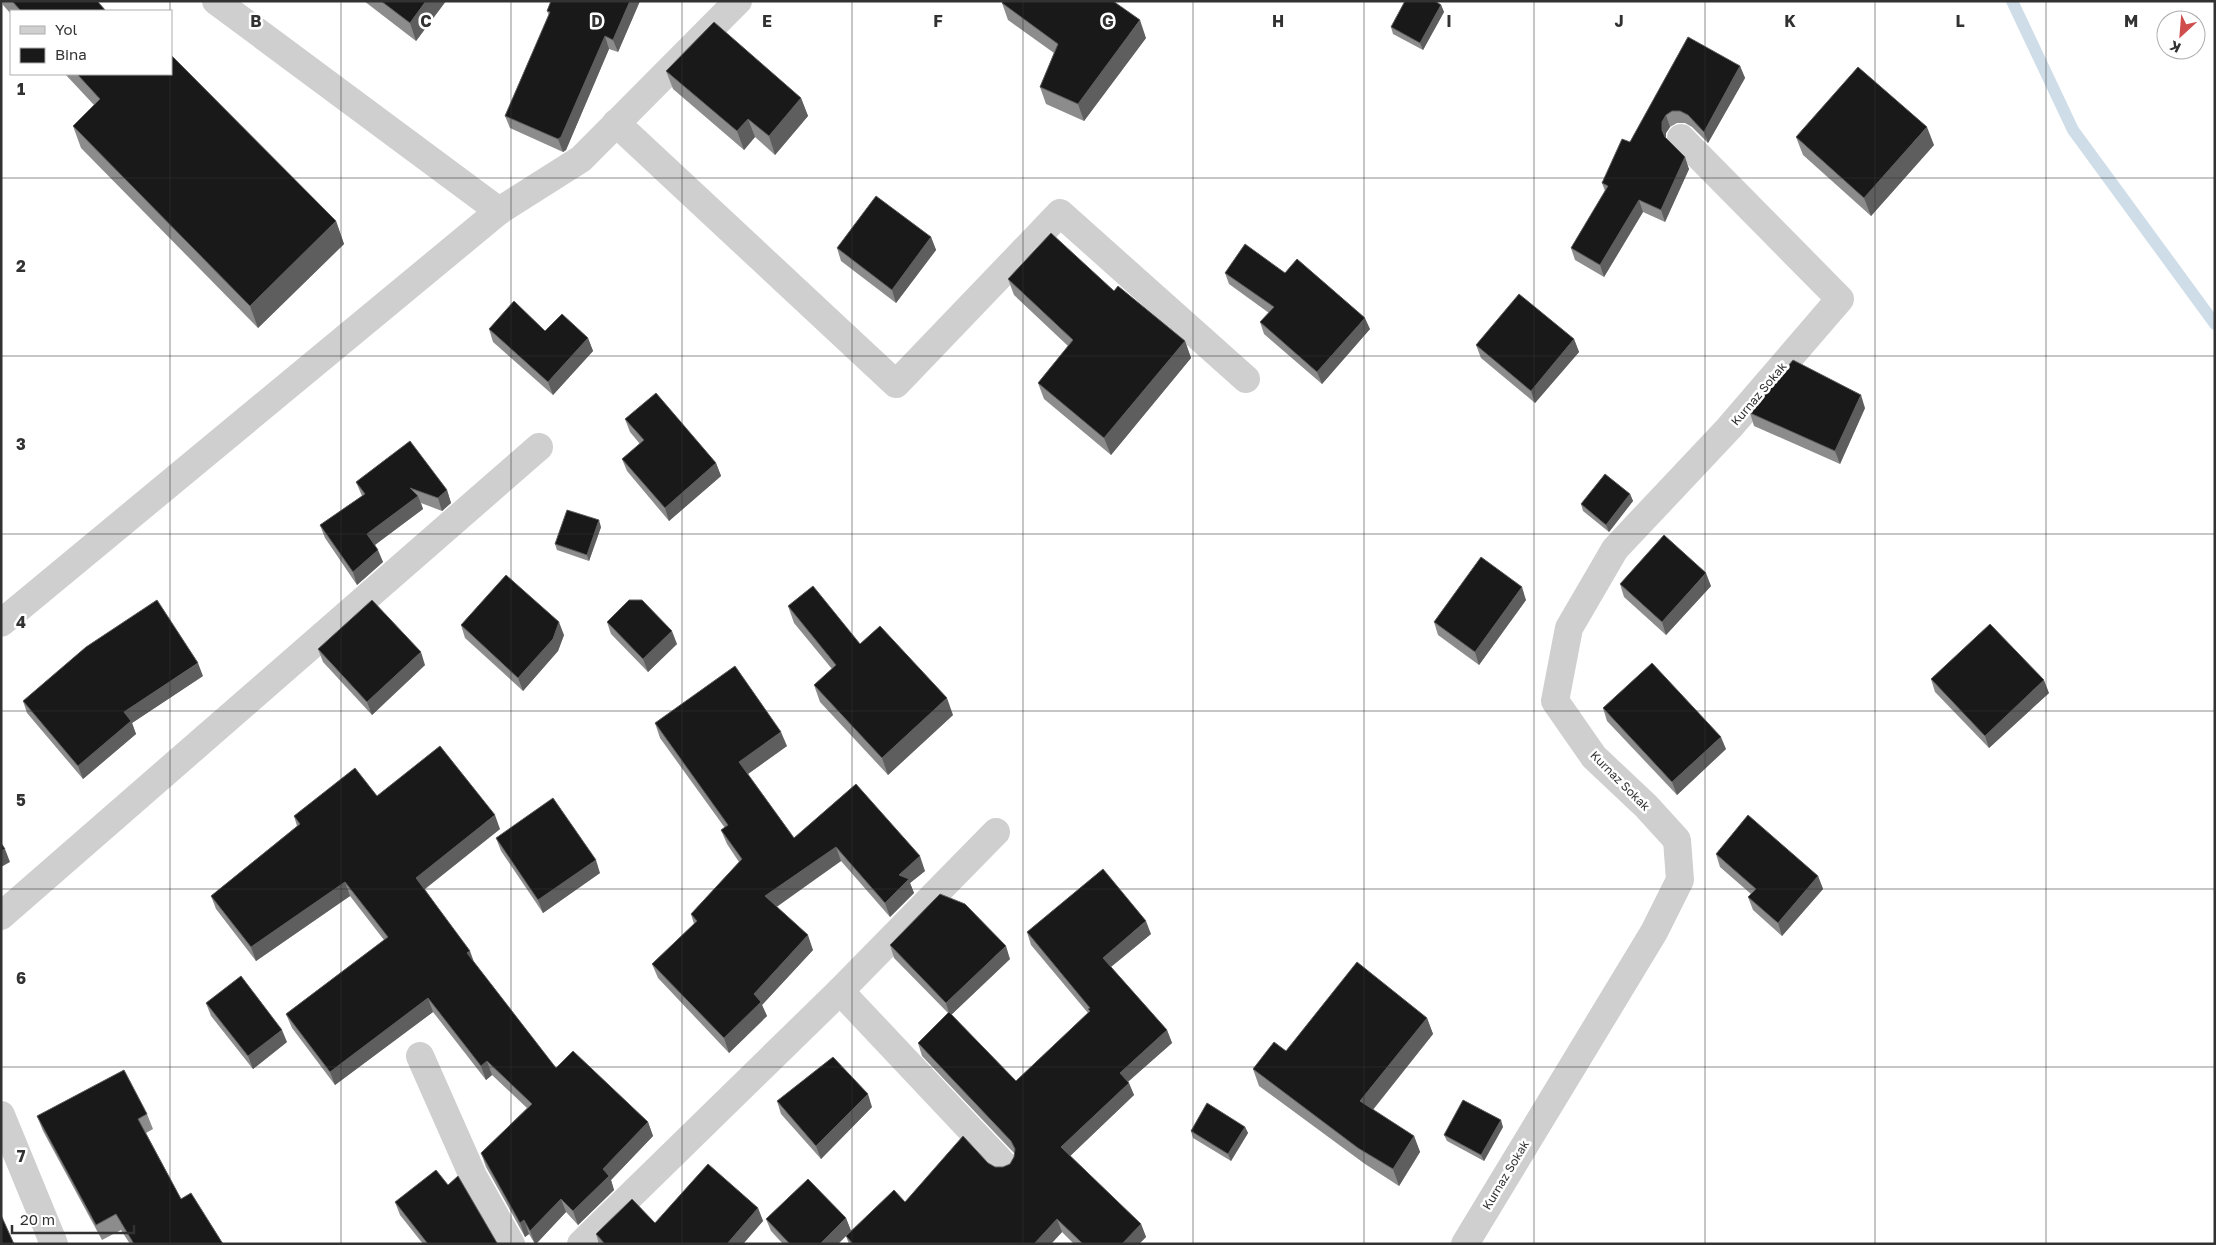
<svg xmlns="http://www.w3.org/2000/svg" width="2216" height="1245" viewBox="0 0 2216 1245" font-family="'Golos Text',sans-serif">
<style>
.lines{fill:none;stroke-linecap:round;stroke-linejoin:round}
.stream{stroke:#cfdde8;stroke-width:12}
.minor{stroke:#cfcfcf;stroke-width:28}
.wall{fill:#8c8c8c}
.shaded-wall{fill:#5e5e5e}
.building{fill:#191919;stroke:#5e5e5e}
.grid{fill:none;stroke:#323232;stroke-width:1;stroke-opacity:0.55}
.labels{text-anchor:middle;stroke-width:5;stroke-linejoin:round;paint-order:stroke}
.street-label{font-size:12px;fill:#323232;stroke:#fff}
.grid-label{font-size:16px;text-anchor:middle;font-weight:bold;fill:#323232;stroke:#fff;stroke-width:5;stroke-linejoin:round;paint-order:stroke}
</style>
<rect width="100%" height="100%" fill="#fff"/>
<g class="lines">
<path class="stream" d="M 2012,1 L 2073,130 L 2215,324"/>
<g class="minor">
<path d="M 216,1 L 499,211"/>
<path d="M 616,123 L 896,384 L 1060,213 L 1246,379"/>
<path d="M 1,623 L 499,211 L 581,159 L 738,1"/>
<path d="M 1,916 L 539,447"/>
<path d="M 840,991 L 1004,1165"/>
<path d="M 420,1056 L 473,1176 L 511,1244"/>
<path d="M 1,1115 L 54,1244"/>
<path d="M 581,1244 L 840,991 L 996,832"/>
<path d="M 1465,1244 L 1654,932 L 1680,880 L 1677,840 L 1646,806 L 1594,757 L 1555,701 L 1569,628 L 1615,549 L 1729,428 L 1840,299 L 1681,138"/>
</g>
</g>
<g class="wall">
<path d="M 2,1 L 97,1 L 106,11 L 11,11 L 11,14 L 3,5 Z"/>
<path d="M 364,1 L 446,1 L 416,41 Z"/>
<path d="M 551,1 L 640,1 L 618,52 L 609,49 L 566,150 L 563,152 L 510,128 L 505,116 L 549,15 L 547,11 Z"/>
<path d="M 1002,3 L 1146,38 L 1084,121 L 1046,104 L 1040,87 L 1054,53 L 1008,20 Z"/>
<path d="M 1441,5 L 1444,12 L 1423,50 L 1393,34 L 1391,27 Z"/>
<path d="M 1688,37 L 1740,66 L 1745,78 L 1708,143 L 1692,127 L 1685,123 L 1677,123 L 1670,127 L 1666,133 L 1666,138 L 1689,169 L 1665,222 L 1643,212 L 1604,277 L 1575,260 L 1571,248 L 1605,191 L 1602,183 L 1630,142 Z"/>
<path d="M 666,71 L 801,98 L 808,116 L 775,155 L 755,137 L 744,150 L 673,89 Z"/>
<path d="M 65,74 L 171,74 L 336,221 L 344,244 L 258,328 L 81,148 L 73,126 L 94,105 Z"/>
<path d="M 1796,137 L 1934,145 L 1871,216 L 1803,155 Z"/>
<path d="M 931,237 L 936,250 L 896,303 L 841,261 L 837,248 Z"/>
<path d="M 1225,273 L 1285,273 L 1370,329 L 1322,384 L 1264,334 L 1260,322 L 1269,313 L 1229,284 Z"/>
<path d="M 1008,279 L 1114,291 L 1185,341 L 1191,358 L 1111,455 L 1044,399 L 1038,383 L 1068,346 L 1014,295 Z"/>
<path d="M 489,329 L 545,331 L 588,338 L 593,351 L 553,395 L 493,342 Z"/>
<path d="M 1574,339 L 1579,352 L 1535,403 L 1481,358 L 1476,345 Z"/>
<path d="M 1865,408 L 1840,464 L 1754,426 L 1750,413 Z"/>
<path d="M 625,419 L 716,463 L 721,476 L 669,521 L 627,471 L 622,459 L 640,444 L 630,432 Z"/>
<path d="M 356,482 L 447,490 L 451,503 L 442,511 L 421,503 L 423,509 L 375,545 L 383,562 L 357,585 L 325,538 L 320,525 L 362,496 Z"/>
<path d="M 1630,494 L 1633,501 L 1609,532 L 1583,511 L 1581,504 Z"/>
<path d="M 601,527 L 589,561 L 557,550 L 555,544 Z"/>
<path d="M 1620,584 L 1711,586 L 1666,635 L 1624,597 Z"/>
<path d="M 1526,600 L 1479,665 L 1438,635 L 1434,622 Z"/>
<path d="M 788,606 L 860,644 L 953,715 L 888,775 L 820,702 L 814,685 L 832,669 L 794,623 Z"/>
<path d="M 607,622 L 677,644 L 648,672 L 611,634 Z"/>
<path d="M 461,625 L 564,635 L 558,651 L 523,691 L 465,638 Z"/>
<path d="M 318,649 L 425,665 L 372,715 L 323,662 Z"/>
<path d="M 203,676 L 132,723 L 136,734 L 83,779 L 27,713 L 23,701 Z"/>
<path d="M 1931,679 L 2049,693 L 1989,748 L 1935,692 Z"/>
<path d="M 1603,708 L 1726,749 L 1677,795 L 1607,721 Z"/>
<path d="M 655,723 L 787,746 L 748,774 L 794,838 L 856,784 L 925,871 L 910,883 L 914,893 L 890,917 L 841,861 L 776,906 L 813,950 L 762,1005 L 767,1016 L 729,1053 L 658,978 L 652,964 L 694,924 L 691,914 L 739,862 L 727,844 L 721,830 L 725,828 L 660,738 Z"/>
<path d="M 377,796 L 500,829 L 425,889 L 475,964 L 556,1068 L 648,1122 L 653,1136 L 611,1180 L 614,1190 L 578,1225 L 566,1212 L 536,1244 L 535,1244 L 529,1234 L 525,1237 L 486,1167 L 481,1153 L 527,1108 L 492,1075 L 486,1080 L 433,1012 L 335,1085 L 292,1028 L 286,1014 L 384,940 L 350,896 L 256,961 L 216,909 L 211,896 L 297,826 L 294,816 Z"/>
<path d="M 496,838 L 600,873 L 543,913 L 501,851 Z"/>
<path d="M 1716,854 L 1818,876 L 1823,889 L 1782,936 L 1753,910 L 1748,897 L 1751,894 L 1720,867 Z"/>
<path d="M 1027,932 L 1151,934 L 1111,967 L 1167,1030 L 1172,1043 L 1128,1082 L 1134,1095 L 1070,1156 L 1141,1224 L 1146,1237 L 1139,1244 L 1074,1244 L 1062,1232 L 1051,1244 L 849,1244 L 846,1236 L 905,1202 L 988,1163 L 995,1167 L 1003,1167 L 1010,1164 L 1014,1157 L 1014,1153 L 922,1056 L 918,1043 L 948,1013 L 894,958 L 890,945 L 1010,959 L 951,1015 L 1016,1081 L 1088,1013 L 1031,945 Z"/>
<path d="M 206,1003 L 287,1042 L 253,1069 L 211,1016 Z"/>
<path d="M 1427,1018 L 1433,1034 L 1373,1110 L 1414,1136 L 1420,1152 L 1399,1186 L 1365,1164 L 1259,1086 L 1253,1069 L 1286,1051 Z"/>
<path d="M 777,1101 L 872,1107 L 821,1159 L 781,1114 Z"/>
<path d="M 147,1114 L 153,1129 L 146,1133 L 181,1199 L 223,1244 L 130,1244 L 121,1230 L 102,1240 L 43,1131 L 37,1116 Z"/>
<path d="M 1245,1127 L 1248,1133 L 1231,1161 L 1193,1138 L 1191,1131 Z"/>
<path d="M 1503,1127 L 1484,1161 L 1447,1141 L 1444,1135 Z"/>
<path d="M 448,1185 L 497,1244 L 423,1244 L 400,1215 L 395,1202 Z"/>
<path d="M 758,1208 L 763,1221 L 743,1244 L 599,1244 L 596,1234 L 655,1223 Z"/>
<path d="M 846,1218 L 851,1231 L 838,1244 L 783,1244 L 771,1231 L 766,1219 Z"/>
</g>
<g class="shaded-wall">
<path d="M 426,1 L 446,1 L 416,41 L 410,23 Z"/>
<path d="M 630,1 L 640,1 L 618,52 L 613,40 Z"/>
<path d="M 1441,5 L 1444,12 L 1423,50 L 1420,43 Z"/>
<path d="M 1140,20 L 1146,38 L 1084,121 L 1078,104 Z"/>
<path d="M 605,36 L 609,49 L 566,150 L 563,152 L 558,139 Z"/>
<path d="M 1740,66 L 1745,78 L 1708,143 L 1704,132 Z"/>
<path d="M 801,98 L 808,116 L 775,155 L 769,136 Z"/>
<path d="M 1666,115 L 1670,127 L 1666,133 L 1666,141 L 1662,130 L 1662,122 Z"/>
<path d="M 748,119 L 755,137 L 744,150 L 737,131 Z"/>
<path d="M 1927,127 L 1934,145 L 1871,216 L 1864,198 Z"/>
<path d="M 1685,157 L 1689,169 L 1665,222 L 1661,210 Z"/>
<path d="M 1639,200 L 1643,212 L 1604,277 L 1600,265 Z"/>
<path d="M 336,221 L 344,244 L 258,328 L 250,306 Z"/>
<path d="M 931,237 L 936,250 L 896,303 L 892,290 Z"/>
<path d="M 1365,318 L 1370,329 L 1322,384 L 1317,372 Z"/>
<path d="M 588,338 L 593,351 L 553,395 L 548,382 Z"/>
<path d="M 1574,339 L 1579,352 L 1535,403 L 1531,391 Z"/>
<path d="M 1185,341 L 1191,358 L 1111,455 L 1104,438 Z"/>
<path d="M 1861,395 L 1865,408 L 1840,464 L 1835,451 Z"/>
<path d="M 716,463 L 721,476 L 669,521 L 665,508 Z"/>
<path d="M 447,490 L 451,503 L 442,511 L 438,498 Z"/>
<path d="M 1630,494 L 1633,501 L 1609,532 L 1606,525 Z"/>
<path d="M 418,496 L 423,509 L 372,547 L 367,534 Z"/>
<path d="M 599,520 L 601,527 L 589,561 L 587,555 Z"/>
<path d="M 378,550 L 383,562 L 357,585 L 353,572 Z"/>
<path d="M 1706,573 L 1711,586 L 1666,635 L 1662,622 Z"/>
<path d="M 1522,587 L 1526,600 L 1479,665 L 1475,652 Z"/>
<path d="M 559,622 L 564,635 L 558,651 L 523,691 L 518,678 Z"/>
<path d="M 672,631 L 677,644 L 648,672 L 643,659 Z"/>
<path d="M 421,652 L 425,665 L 372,715 L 367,702 Z"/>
<path d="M 198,663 L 203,676 L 132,723 L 136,734 L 83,779 L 78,766 L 124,712 Z"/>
<path d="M 2044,680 L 2049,693 L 1989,748 L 1985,736 Z"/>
<path d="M 947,698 L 953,715 L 888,775 L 882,758 Z"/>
<path d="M 781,732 L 787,746 L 745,776 L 739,762 Z"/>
<path d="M 1721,737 L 1726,749 L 1677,795 L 1672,782 Z"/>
<path d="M 495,815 L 500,829 L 421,892 L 416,878 Z"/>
<path d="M 836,847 L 841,861 L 771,911 L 765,896 Z"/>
<path d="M 5,849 L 10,862 L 1,867 L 1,851 Z"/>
<path d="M 920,856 L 925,871 L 910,883 L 914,893 L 890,917 L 885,903 L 899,875 Z"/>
<path d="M 596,860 L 600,873 L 543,913 L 538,900 Z"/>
<path d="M 1818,876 L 1823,889 L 1782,936 L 1778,923 Z"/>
<path d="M 345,882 L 350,896 L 256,961 L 251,947 Z"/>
<path d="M 1146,921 L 1151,934 L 1107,970 L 1103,958 Z"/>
<path d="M 808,935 L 813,950 L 762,1005 L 767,1016 L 729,1053 L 724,1038 L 754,994 Z"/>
<path d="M 1006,946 L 1010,959 L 950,1016 L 946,1003 Z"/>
<path d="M 470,951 L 475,965 L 467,953 Z"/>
<path d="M 428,998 L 433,1012 L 335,1085 L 330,1072 Z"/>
<path d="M 1427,1018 L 1433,1034 L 1366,1118 L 1360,1101 Z"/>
<path d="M 282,1030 L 287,1042 L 253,1069 L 248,1056 Z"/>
<path d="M 1167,1030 L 1172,1043 L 1124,1085 L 1120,1073 Z"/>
<path d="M 487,1061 L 492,1075 L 486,1080 L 481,1066 Z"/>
<path d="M 1129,1083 L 1134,1095 L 1066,1160 L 1061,1147 Z"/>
<path d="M 868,1094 L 872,1107 L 821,1159 L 816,1146 Z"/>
<path d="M 1501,1120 L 1503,1127 L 1484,1161 L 1481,1155 Z"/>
<path d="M 648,1122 L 653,1136 L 611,1180 L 614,1190 L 578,1225 L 573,1211 L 603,1169 Z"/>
<path d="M 1245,1127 L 1248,1133 L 1231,1161 L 1228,1154 Z"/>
<path d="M 1414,1136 L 1420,1152 L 1399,1186 L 1393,1169 Z"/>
<path d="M 561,1199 L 566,1212 L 536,1244 L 535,1244 L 530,1231 Z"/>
<path d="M 758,1208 L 763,1221 L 743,1244 L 727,1244 Z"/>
<path d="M 846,1218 L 851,1231 L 838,1244 L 820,1244 Z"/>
<path d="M 1057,1219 L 1062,1232 L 1051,1244 L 1034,1244 Z"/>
<path d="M 524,1220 L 529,1234 L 525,1237 L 520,1223 Z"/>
<path d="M 1141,1224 L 1146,1237 L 1139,1244 L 1122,1244 Z"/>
</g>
<g class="building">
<path d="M 12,1 L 97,1 L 106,11 L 21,11 Z"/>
<path d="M 381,1 L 426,1 L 410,23 Z"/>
<path d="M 551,1 L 630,1 L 613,40 L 605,36 L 561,137 L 558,139 L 505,116 L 550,12 L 547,11 Z"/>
<path d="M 1003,1 L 1113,1 L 1140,20 L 1078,104 L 1040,87 L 1058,44 L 1002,3 Z"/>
<path d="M 1405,1 L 1435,1 L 1441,5 L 1420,43 L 1391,27 Z"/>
<path d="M 714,22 L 801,98 L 769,136 L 748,119 L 737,131 L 666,71 Z"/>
<path d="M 1688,37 L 1740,66 L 1704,132 L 1688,115 L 1680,111 L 1672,111 L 1666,115 L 1662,122 L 1662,130 L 1665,137 L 1685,157 L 1661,210 L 1639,200 L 1600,265 L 1571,248 L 1608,186 L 1602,183 L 1622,139 L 1630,142 Z"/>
<path d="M 171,55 L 336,221 L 250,306 L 73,126 L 100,99 L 77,74 L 171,74 Z"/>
<path d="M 1858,67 L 1927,127 L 1864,198 L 1796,137 Z"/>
<path d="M 876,196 L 931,237 L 892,290 L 837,248 Z"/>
<path d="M 1051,233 L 1114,291 L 1118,286 L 1185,341 L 1104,438 L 1038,383 L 1073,340 L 1008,279 Z"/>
<path d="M 1245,244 L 1285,273 L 1297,259 L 1365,318 L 1317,372 L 1260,322 L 1274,307 L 1225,273 Z"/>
<path d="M 1519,294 L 1574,339 L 1531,391 L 1476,345 Z"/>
<path d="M 514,301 L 545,331 L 562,314 L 588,338 L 548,382 L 489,329 Z"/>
<path d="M 1793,360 L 1861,395 L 1835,451 L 1750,413 Z"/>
<path d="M 656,393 L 716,463 L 665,508 L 622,459 L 644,440 L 625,419 Z"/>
<path d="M 410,441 L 447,490 L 438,498 L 410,488 L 418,496 L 367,534 L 378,550 L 353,572 L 320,525 L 365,494 L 356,482 Z"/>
<path d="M 1605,474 L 1630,494 L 1606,525 L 1581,504 Z"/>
<path d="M 567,510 L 599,520 L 587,555 L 555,544 Z"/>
<path d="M 1664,535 L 1706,573 L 1662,622 L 1620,584 Z"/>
<path d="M 1481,557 L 1522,587 L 1475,652 L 1434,622 Z"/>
<path d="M 506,575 L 559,622 L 553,639 L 518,678 L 461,625 Z"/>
<path d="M 813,586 L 860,644 L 880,626 L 947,698 L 882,758 L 814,685 L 836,665 L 788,606 Z"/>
<path d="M 157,600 L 198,663 L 124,712 L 131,721 L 78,766 L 23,701 L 86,647 Z"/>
<path d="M 372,600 L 421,652 L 367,702 L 318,649 Z"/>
<path d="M 629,600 L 642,600 L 672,631 L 643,659 L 607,622 Z"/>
<path d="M 1990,624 L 2044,680 L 1985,736 L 1931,679 Z"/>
<path d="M 1652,663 L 1721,737 L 1672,782 L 1603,708 Z"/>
<path d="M 735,666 L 781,732 L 739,762 L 794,838 L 856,784 L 920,856 L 899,875 L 909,879 L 885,903 L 836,847 L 765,896 L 808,935 L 754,994 L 761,1002 L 724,1038 L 652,964 L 697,921 L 691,914 L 742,859 L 721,830 L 728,825 L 655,723 Z"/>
<path d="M 440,746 L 495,815 L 416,878 L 470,951 L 467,953 L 556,1068 L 573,1051 L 648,1122 L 603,1169 L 609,1176 L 573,1211 L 561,1199 L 530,1231 L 524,1220 L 520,1223 L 481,1153 L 532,1104 L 487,1061 L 481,1066 L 428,998 L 330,1072 L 286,1014 L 388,937 L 345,882 L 251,947 L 211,896 L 300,824 L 294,816 L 355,768 L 377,796 Z"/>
<path d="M 553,798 L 596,860 L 538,900 L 496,838 Z"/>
<path d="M 1748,815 L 1818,876 L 1778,923 L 1748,897 L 1756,889 L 1716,854 Z"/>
<path d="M 1,843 L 5,849 L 1,851 Z"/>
<path d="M 1103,869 L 1146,921 L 1103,958 L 1167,1030 L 1120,1073 L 1129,1083 L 1061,1147 L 1141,1224 L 1122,1244 L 1083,1244 L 1057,1219 L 1034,1244 L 853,1244 L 846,1236 L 894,1190 L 905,1202 L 963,1136 L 988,1163 L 995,1167 L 1003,1167 L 1010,1164 L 1014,1157 L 1015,1149 L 1011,1141 L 918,1043 L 949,1012 L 1016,1081 L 1090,1011 L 1088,1009 L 1090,1008 L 1027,932 Z"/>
<path d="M 940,894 L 965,904 L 1006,946 L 946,1003 L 890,945 Z"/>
<path d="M 1357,962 L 1427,1018 L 1360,1101 L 1414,1136 L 1393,1169 L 1358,1148 L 1253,1069 L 1274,1042 L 1286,1051 Z"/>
<path d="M 241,976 L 282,1030 L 248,1056 L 206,1003 Z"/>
<path d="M 833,1057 L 868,1094 L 816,1146 L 777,1101 Z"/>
<path d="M 124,1070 L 147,1114 L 138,1119 L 181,1199 L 191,1193 L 223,1244 L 134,1244 L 116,1214 L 96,1225 L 37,1116 Z"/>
<path d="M 1463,1100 L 1501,1120 L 1481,1155 L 1444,1135 Z"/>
<path d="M 1207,1103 L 1245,1127 L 1228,1154 L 1191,1131 Z"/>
<path d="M 708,1164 L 758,1208 L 727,1244 L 605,1244 L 596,1234 L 632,1199 L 655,1223 Z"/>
<path d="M 436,1170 L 448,1185 L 458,1176 L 497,1243 L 495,1244 L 428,1244 L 395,1202 Z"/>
<path d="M 808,1179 L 846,1218 L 820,1244 L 790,1244 L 766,1219 Z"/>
<path d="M 1,1215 L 14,1244 L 1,1244 Z"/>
</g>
<path class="grid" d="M 170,1 L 170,11M 341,1 L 341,1244M 511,1 L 511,1244M 682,1 L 682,1244M 852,1 L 852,1244M 1023,1 L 1023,1244M 1193,1 L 1193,1244M 1364,1 L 1364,1244M 1534,1 L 1534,1244M 1705,1 L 1705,1244M 1875,1 L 1875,1244M 2046,1 L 2046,1244M 170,74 L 170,1244M 1,178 L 2215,178M 1,356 L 2215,356M 1,534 L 2215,534M 1,711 L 2215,711M 1,889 L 2215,889M 1,1067 L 2215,1067"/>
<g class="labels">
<g class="street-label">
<text transform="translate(1759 394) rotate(-50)" y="4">Kurnaz Sokak</text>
<text transform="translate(1620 781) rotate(45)" y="4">Kurnaz Sokak</text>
<text transform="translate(1506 1175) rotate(-59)" y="4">Kurnaz Sokak</text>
</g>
</g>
<g class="grid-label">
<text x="256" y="27">B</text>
<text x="426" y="27">C</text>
<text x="597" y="27">D</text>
<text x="767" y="27">E</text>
<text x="938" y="27">F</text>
<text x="1108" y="27">G</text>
<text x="1278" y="27">H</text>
<text x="1449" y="27">I</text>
<text x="1619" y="27">J</text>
<text x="1790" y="27">K</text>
<text x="1960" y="27">L</text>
<text x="2131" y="27">M</text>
<text x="21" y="95">1</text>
<text x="21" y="272">2</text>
<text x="21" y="450">3</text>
<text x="21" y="628">4</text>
<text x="21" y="806">5</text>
<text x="21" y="984">6</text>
<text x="21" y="1162">7</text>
</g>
<rect width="2216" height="1245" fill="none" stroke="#323232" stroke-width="5"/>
<rect x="10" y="10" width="162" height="65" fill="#ffffff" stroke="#adadad"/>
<rect x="20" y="26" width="25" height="8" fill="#cfcfcf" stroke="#adadad"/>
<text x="55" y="35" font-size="15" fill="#323232">Yol</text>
<rect x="20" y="48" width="25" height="15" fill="#191919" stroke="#adadad"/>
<text x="55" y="60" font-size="15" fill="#323232">Bina</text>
<g transform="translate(2181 35) rotate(206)"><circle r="24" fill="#ffffff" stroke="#adadad"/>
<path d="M0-4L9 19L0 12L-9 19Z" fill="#d04d4e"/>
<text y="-8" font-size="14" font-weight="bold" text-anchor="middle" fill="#323232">K</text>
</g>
<path d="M12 1225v8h122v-8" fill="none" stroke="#323232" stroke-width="2.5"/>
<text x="20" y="1225" font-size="15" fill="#323232" stroke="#ffffff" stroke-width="4" paint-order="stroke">20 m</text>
</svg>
